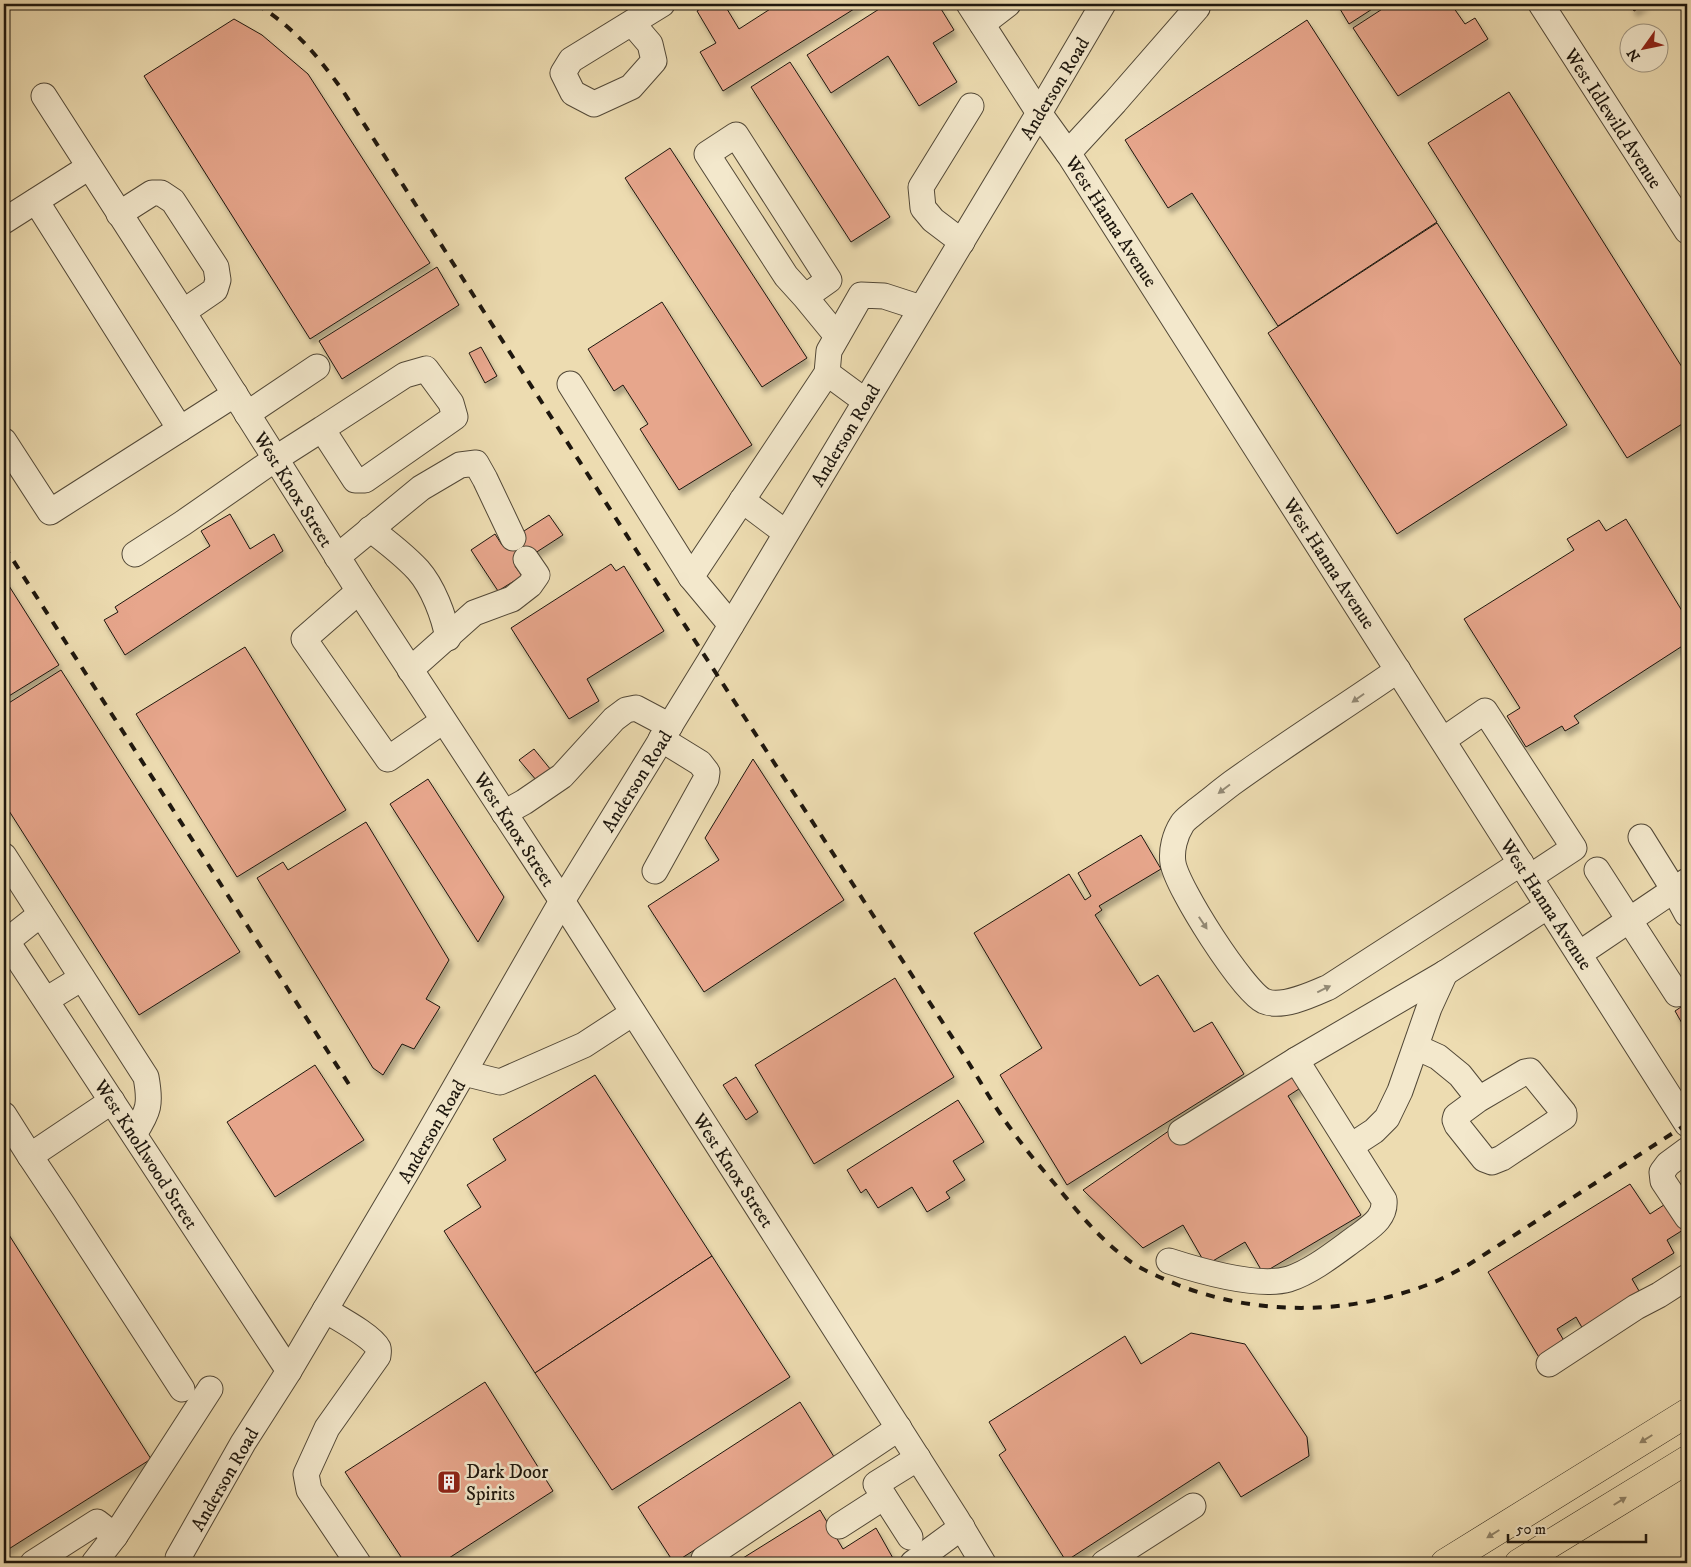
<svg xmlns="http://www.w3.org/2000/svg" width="1691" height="1567" viewBox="0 0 1691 1567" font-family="'IM FELL DW Pica',serif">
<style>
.building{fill:#e7a68c;stroke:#1e170e;filter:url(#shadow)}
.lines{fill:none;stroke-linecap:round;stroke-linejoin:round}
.minor-casing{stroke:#524837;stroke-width:27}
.major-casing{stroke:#1e170e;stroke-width:29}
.minor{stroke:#f3e8cc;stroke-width:25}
.major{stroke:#eddcb1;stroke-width:28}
.rail{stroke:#1e170e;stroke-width:4;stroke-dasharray:9 9;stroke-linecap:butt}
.oneway{fill:#938a76}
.oneway2{fill:#908368}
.labels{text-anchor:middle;stroke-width:5;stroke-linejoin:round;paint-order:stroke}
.street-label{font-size:19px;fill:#1e170e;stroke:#f3e8cc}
.poi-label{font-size:19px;fill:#1e170e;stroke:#f3e8cc;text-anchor:start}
</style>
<defs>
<filter id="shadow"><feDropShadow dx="3" dy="5.5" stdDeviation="2.5" flood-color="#0004"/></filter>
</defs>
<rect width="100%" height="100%" fill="#eddcb1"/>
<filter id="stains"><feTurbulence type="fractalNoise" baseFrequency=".004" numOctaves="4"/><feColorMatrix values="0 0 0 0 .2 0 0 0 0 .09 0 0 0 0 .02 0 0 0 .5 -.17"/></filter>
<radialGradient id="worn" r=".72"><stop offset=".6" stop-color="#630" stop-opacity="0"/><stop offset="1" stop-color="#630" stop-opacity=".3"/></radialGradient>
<g class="building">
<path d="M 708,4 L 724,4 L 739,29 L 778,4 L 862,4 L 723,91 L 700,52 L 716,43 L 697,11 Z"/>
<path d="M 887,4 L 908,4 L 911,8 L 917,4 L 938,4 L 954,30 L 933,43 L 957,82 L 919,106 L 888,56 L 831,93 L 807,55 Z"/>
<path d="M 1337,4 L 1380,4 L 1349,24 Z"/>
<path d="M 1390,4 L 1451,4 L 1465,24 L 1475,18 L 1488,39 L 1398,96 L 1353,28 Z"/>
<path d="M 1630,4 L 1646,4 L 1634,11 Z"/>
<path d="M 234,19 L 262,35 L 308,74 L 430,263 L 310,339 L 144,76 Z"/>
<path d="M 1307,20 L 1437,222 L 1278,326 L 1192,193 L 1168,208 L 1125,140 Z"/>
<path d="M 790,62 L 890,217 L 851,242 L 751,87 Z"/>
<path d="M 1509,92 L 1687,375 L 1687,421 L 1627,458 L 1428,143 Z"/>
<path d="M 670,148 L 807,358 L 762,387 L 625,178 Z"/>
<path d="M 1437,223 L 1567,425 L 1397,534 L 1268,333 Z"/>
<path d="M 437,267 L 459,305 L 342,379 L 319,341 Z"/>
<path d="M 662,302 L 752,445 L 679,490 L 640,429 L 648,424 L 623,385 L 614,391 L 588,349 Z"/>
<path d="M 481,347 L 497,376 L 485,383 L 469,353 Z"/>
<path d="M 230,514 L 250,549 L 274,534 L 283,551 L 125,655 L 104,620 L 118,612 L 115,607 L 210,546 L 201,531 Z"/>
<path d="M 549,515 L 563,535 L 515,566 L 522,576 L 498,591 L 471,550 L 495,534 L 502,545 Z"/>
<path d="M 1626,519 L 1687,619 L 1687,643 L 1574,716 L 1579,723 L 1565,731 L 1562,726 L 1526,747 L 1507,716 L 1520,708 L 1464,619 L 1574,550 L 1567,539 L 1599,520 L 1606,531 Z"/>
<path d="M 611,564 L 616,571 L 624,566 L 664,631 L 587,679 L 599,701 L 569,719 L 511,628 Z"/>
<path d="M 4,578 L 59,665 L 4,699 Z"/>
<path d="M 245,647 L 346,810 L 237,877 L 136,714 Z"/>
<path d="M 61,670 L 240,952 L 139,1015 L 4,803 L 4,706 Z"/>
<path d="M 534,749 L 551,770 L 537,781 L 519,760 Z"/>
<path d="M 753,759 L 844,900 L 704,992 L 648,906 L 719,860 L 705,838 Z"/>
<path d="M 428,779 L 504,897 L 478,942 L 390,804 Z"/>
<path d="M 366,822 L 449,960 L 426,999 L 440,1007 L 414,1049 L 402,1044 L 383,1075 L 373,1068 L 257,878 L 283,862 L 288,870 Z"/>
<path d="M 1141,835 L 1161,869 L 1099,906 L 1102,910 L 1095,915 L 1140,986 L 1158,975 L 1194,1032 L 1212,1022 L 1244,1074 L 1067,1185 L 1000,1075 L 1042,1048 L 974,933 L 1069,874 L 1085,900 L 1091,896 L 1078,873 Z"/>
<path d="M 895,978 L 954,1077 L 814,1164 L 755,1065 Z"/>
<path d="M 1687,1003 L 1687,1032 L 1675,1011 Z"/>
<path d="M 315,1065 L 364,1140 L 275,1197 L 227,1122 Z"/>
<path d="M 1293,1070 L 1302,1087 L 1288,1096 L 1361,1215 L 1263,1273 L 1245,1242 L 1206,1265 L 1183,1225 L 1143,1248 L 1083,1190 L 1173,1128 Z"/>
<path d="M 595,1075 L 712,1256 L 535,1373 L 444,1231 L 481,1207 L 467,1185 L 506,1160 L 493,1139 Z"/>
<path d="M 736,1077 L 758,1112 L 746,1120 L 723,1085 Z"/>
<path d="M 958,1100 L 984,1142 L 953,1161 L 965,1180 L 946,1192 L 950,1198 L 927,1212 L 912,1187 L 878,1208 L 866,1189 L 861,1193 L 847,1170 Z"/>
<path d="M 1630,1184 L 1650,1214 L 1667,1203 L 1683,1230 L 1667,1240 L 1674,1253 L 1632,1279 L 1642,1296 L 1584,1331 L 1576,1317 L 1557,1329 L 1566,1344 L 1540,1359 L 1488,1272 Z"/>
<path d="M 4,1227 L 151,1459 L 4,1552 Z"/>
<path d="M 712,1256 L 790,1377 L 612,1490 L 535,1373 Z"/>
<path d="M 1191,1333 L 1245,1344 L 1307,1437 L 1309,1456 L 1241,1497 L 1219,1462 L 1066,1561 L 999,1455 L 1006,1450 L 989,1422 L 1125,1336 L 1141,1364 Z"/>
<path d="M 485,1382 L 553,1491 L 449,1558 L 453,1563 L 405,1563 L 345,1472 Z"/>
<path d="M 800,1402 L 836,1460 L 674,1563 L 638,1507 Z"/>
<path d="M 820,1510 L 843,1549 L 876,1528 L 894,1560 L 889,1563 L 735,1563 Z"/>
</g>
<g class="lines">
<g class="minor-casing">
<g id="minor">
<path d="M 969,4 L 1039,113 L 1070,156 L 1687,1124"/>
<path d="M 1541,4 L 1687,231"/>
<path d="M 632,23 L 650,44 L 654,61 L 631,87 L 594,104 L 573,93 L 563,73 L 571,60 L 662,4"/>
<path d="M 982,24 L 1008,4"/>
<path d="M 44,96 L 183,312 L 359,591 L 562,901 L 956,1518 L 983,1563"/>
<path d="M 1068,153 L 1115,102 L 1197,8 L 1195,4"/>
<path d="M 36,201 L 180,429"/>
<path d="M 119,214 L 152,193 L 161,193 L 173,201 L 216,267 L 218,280 L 215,290 L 183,312"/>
<path d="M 4,221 L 89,167"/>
<path d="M 962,242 L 933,220 L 923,208 L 921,187 L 971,106"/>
<path d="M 805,297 L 829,280 L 736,135 L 707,154 L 786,276 L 805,297 L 837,336"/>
<path d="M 827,373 L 865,401"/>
<path d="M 570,384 L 691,577"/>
<path d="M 247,414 L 317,367"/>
<path d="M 4,441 L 50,512 L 235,394"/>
<path d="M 742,500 L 786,533"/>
<path d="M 370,529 C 386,541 404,555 418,570 C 433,587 444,616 448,638"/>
<path d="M 135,554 L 183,523 L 275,459 L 322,429 L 355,480 L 365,480 L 455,417 L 451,403 L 426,369 L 405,375 L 322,429"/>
<path d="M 337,557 L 421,488 L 460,465 L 476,463 L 485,479 L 513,538"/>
<path d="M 359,591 L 304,639 L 388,759 L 443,721"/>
<path d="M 731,625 L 691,577 L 827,373 L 829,351 L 861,295 L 884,296 L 921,308"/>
<path d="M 410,670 L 474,613 L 512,599 L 530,585 L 537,575 L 526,559"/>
<path d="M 1398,670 C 1343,708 1286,744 1232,783 C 1220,792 1208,802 1196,811 C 1192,815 1185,819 1182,824 C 1175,835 1171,850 1173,863 C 1177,888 1243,991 1264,1001 C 1282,1009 1313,994 1329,987 L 1521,863"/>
<path d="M 1443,740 L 1485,711 L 1574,848 L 1530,877"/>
<path d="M 504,813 L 524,802 L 562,776 L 614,719 L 626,710 L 636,708 L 670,726"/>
<path d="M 1641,837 L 1674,890 L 1687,914"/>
<path d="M 4,856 L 146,1077 C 151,1104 149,1111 134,1134"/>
<path d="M 1597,870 L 1677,994"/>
<path d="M 655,871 L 706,779 L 707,772 L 700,763 L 661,739"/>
<path d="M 4,937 L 289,1371"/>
<path d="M 7,941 L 41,914"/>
<path d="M 1579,954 L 1687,881"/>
<path d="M 46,1000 L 82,978"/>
<path d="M 1416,1047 L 1438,1057 L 1460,1075 L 1479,1099 L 1456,1116 L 1455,1120 L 1457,1125 L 1484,1159 L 1492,1162 L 1502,1158 L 1564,1117 L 1564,1113 L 1530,1071 L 1525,1072 L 1479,1099"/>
<path d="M 464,1073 L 500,1082 L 584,1045 L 633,1013"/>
<path d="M 4,1115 L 30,1156 L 112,1101"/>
<path d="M 1181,1132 L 1296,1060 L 1445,973 L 1548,906"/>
<path d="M 1351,1146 L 1374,1131 L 1387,1118 L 1400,1091 L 1429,1008 L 1445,973"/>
<path d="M 1687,1150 L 1668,1164 L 1662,1172 L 1663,1181 L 1687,1217"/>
<path d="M 30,1156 L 64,1207 L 182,1389"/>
<path d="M 1169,1261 C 1200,1271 1258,1288 1289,1279 C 1313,1271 1336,1252 1357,1237 C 1370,1227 1386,1218 1384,1200 L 1296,1060"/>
<path d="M 325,1310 C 338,1318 372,1336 378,1348 C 379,1351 378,1353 378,1356 L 327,1428 L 306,1474 L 309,1490 L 358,1563"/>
<path d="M 1549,1364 L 1636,1307 L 1659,1295 L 1687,1277"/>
<path d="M 839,1526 L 884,1497"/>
<path d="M 910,1537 L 876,1484 L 918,1458"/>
<path d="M 704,1559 L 899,1428"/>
<path d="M 33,1563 L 97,1522 L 115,1536"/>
<path d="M 94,1563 L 115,1536 L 210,1389"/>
<path d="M 179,1563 L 178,1558 L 243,1443 L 289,1371 L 406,1173 L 562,901 L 709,662 L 1039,113 L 1103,4"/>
<path d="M 913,1563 L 962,1527"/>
<path d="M 1104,1563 L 1193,1506"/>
</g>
</g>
<g class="major-casing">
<g id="major">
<path d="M 1445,1563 L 1687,1413"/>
<path d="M 1519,1563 L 1687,1460"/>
</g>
</g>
<use href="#minor" class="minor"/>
<use href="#major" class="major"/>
<g class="rail">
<path d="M 256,4 C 295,28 316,54 343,91 L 638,553 L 967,1060 C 982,1084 996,1110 1014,1133 C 1028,1153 1044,1171 1059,1189 C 1080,1215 1103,1242 1131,1262 C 1146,1272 1162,1278 1178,1285 C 1258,1316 1347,1315 1427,1285 C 1441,1280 1454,1272 1468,1265 L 1687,1124"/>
<path d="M 4,546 L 350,1086"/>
</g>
</g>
<defs><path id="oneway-solid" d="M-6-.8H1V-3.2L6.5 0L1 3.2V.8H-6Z" transform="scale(1.25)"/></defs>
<g class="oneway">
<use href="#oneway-solid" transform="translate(1358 698) rotate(145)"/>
<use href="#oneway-solid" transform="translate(1224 789) rotate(143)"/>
<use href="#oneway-solid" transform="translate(1203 923) rotate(56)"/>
<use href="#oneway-solid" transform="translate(1324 989) rotate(-26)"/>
</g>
<g class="oneway2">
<use href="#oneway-solid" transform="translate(1646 1439) rotate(148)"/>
<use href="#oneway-solid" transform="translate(1620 1501) rotate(-32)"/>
<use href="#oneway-solid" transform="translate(1493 1534) rotate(148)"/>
</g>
<defs>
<g id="building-square" transform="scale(1.25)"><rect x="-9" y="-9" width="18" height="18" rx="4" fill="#8f2418" stroke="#f3e8cc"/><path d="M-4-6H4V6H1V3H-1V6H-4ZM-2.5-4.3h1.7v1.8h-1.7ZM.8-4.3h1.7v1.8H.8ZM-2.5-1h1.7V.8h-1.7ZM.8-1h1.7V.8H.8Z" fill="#fff"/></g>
</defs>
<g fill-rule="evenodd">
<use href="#building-square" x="449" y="1482"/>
</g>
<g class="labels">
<g class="street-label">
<text transform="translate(1054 88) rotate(-59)" y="7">Anderson Road</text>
<text transform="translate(1614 118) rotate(57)" y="7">West Idlewild Avenue</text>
<text transform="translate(1112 221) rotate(57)" y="7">West Hanna Avenue</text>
<text transform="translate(845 435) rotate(-59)" y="7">Anderson Road</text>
<text transform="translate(294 489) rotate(58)" y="7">West Knox Street</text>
<text transform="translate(1330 563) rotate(57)" y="7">West Hanna Avenue</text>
<text transform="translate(636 781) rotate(-58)" y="7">Anderson Road</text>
<text transform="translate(515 829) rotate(57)" y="7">West Knox Street</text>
<text transform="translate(1547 904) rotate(57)" y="7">West Hanna Avenue</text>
<text transform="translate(431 1131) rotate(-60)" y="7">Anderson Road</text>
<text transform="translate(147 1154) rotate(57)" y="7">West Knollwood Street</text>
<text transform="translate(734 1170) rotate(57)" y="7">West Knox Street</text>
<text transform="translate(224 1479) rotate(-60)" y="7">Anderson Road</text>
</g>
<g class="poi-label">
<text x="466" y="1478">Dark Door<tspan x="466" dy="22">Spirits</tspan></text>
</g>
</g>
<rect width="1691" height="1567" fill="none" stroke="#eddcb1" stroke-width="20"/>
<rect x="5" y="5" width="1681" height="1557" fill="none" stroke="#1e170e" stroke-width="2.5"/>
<rect x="10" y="10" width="1671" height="1547" fill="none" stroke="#1e170e"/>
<g transform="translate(1644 48) rotate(237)"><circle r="24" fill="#f3e8cc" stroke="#9e9480"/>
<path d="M0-4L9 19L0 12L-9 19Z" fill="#8f2418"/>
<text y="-8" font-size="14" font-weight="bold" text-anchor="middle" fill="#1e170e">N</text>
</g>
<path d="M1508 1534v8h138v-8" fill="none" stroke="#1e170e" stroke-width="2.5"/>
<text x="1516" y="1534" font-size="15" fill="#1e170e" stroke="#f3e8cc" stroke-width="4" paint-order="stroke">50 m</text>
<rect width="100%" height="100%" filter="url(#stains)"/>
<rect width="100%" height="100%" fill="url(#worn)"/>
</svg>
